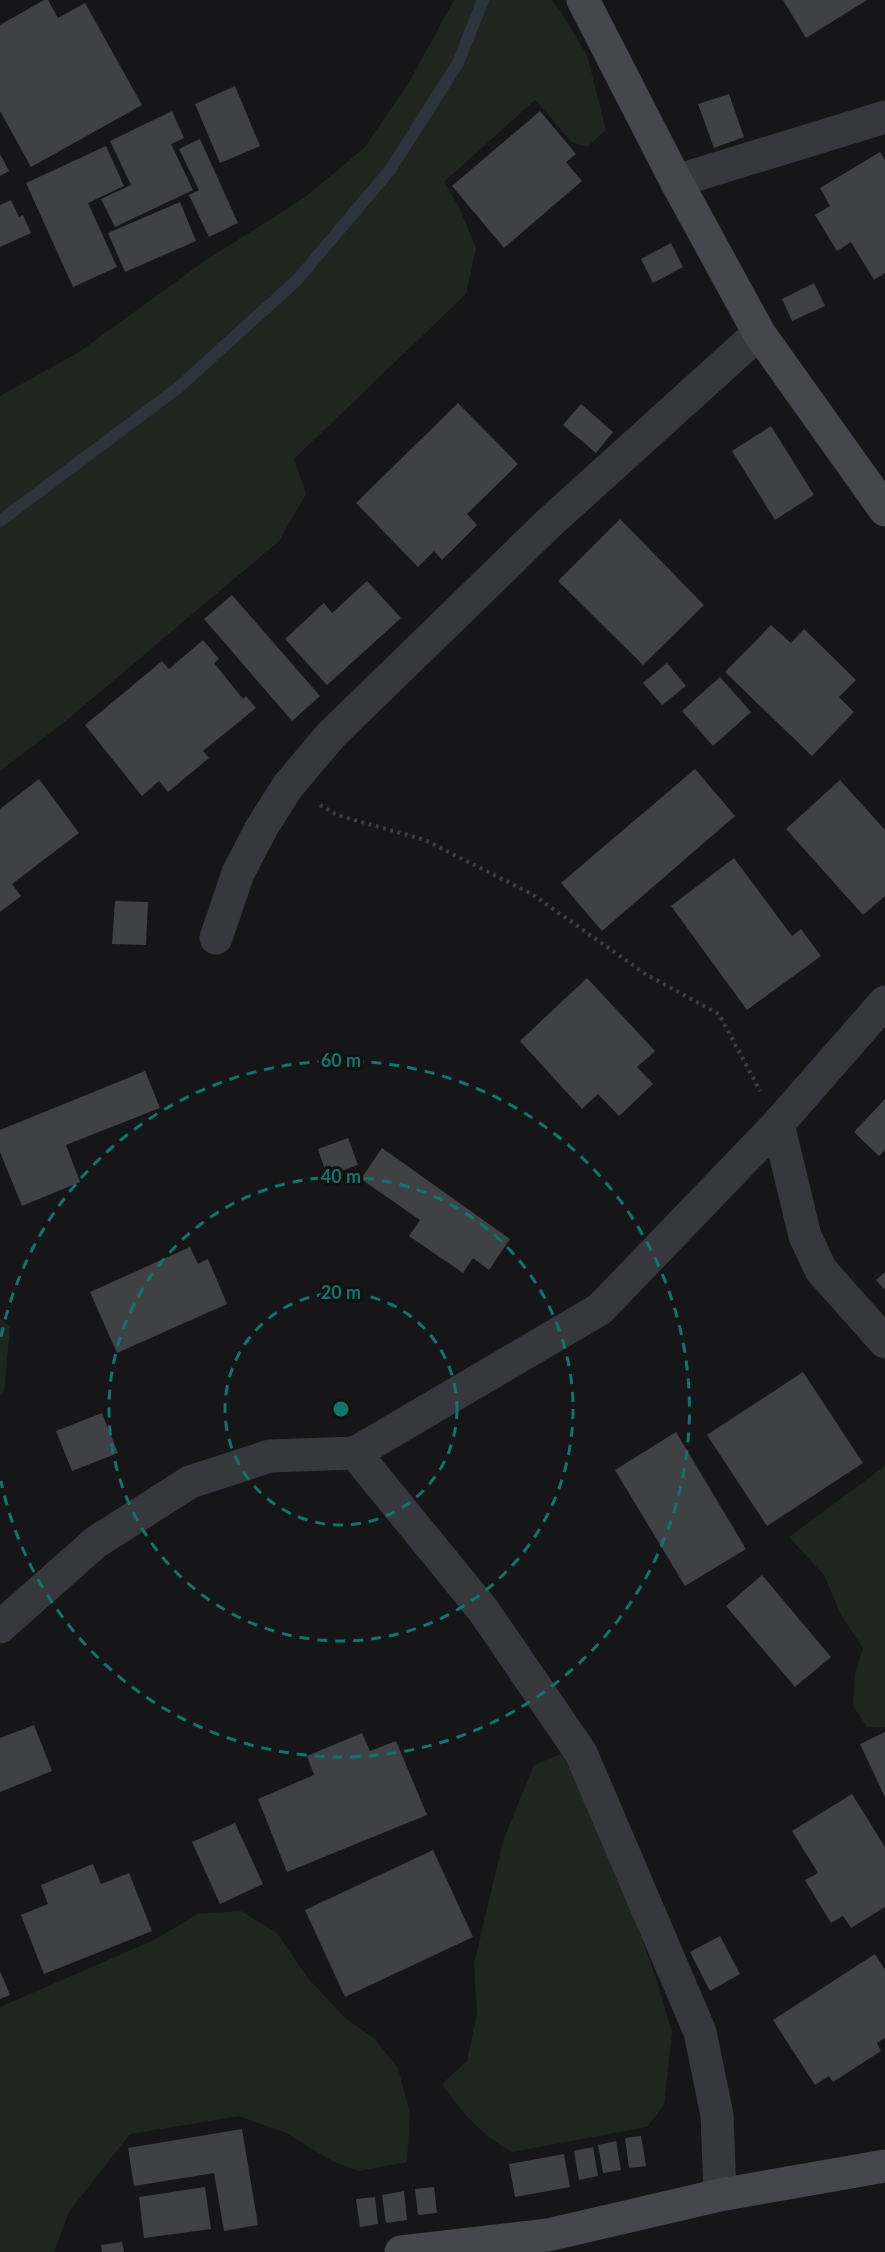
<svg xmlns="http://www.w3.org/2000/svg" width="885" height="2252" viewBox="0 0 885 2252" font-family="Lato,sans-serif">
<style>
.green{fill:#1e261f}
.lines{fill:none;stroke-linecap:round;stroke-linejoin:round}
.stream{stroke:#2c353c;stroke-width:12}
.building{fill:#404145}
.path{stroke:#3d3f44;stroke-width:4;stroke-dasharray:3 4.5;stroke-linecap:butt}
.street{stroke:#37383d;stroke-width:33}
.secondary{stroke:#45474d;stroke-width:33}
.ring{fill:none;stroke:#0f766e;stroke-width:3;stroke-dasharray:10 8}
.centre{fill:#0f766e;stroke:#111113;stroke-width:3}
.ring-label{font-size:18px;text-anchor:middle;font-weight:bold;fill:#0f766e;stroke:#111113;stroke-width:6;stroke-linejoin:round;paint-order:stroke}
</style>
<rect width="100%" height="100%" fill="#161618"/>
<g class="green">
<path d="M 454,0 L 551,0 L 561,12 L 587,55 L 606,130 L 587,147 L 572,142 L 535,100 L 444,182 L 459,207 L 476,248 L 466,294 L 294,459 L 306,494 L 279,541 L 62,724 L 0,771 L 0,396 L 79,352 L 203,262 L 304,198 L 364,148 L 408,84 Z"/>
<path d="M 0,1318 L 10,1327 L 4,1391 L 0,1396 Z"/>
<path d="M 885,1466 L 885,1727 L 867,1727 L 853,1706 L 855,1674 L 863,1648 L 841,1615 L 824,1575 L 789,1537 Z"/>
<path d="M 566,1752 L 629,1902 L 657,1981 L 672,2033 L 664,2105 L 647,2127 L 512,2152 C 481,2135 462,2112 442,2084 L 467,2061 L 477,2013 L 474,1964 L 503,1841 L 534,1765 Z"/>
<path d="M 241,1911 L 277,1933 L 307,1977 L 345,2018 L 374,2038 L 398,2068 L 410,2114 L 407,2162 L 359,2171 L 332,2161 L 286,2133 L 239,2116 L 130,2134 L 69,2212 L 54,2252 L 0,2252 L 0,2007 L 154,1940 L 198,1914 Z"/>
</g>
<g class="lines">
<path class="stream" d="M 0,521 L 178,388 L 297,280 L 390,170 L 458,63 L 483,0"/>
</g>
<g class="building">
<path d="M 44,0 L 48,0 L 58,18 L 85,3 L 142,105 L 31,167 L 0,111 L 0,25 Z"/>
<path d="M 783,0 L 867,0 L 806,38 Z"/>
<path d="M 235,86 L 260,146 L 220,163 L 195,104 Z"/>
<path d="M 729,94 L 744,137 L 714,148 L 698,104 Z"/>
<path d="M 172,111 L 184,138 L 171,144 L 193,190 L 115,227 L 101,199 L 131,185 L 110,141 Z"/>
<path d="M 540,111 L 576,154 L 566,162 L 582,181 L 504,248 L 452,186 Z"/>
<path d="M 200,139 L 238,223 L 209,237 L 189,195 L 199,190 L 179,149 Z"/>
<path d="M 106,146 L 124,186 L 88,203 L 117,267 L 73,287 L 26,183 Z"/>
<path d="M 880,152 L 885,160 L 885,273 L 874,280 L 851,242 L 837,251 L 815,215 L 830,206 L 820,188 Z"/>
<path d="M 0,154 L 9,171 L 0,176 Z"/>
<path d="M 11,200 L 19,217 L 23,215 L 31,233 L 0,247 L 0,205 Z"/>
<path d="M 180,202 L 196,241 L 125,272 L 108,233 Z"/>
<path d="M 671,243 L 683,267 L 653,283 L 641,259 Z"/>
<path d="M 814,283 L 825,306 L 792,321 L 782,299 Z"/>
<path d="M 458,403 L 518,464 L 467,514 L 477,525 L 442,560 L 434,551 L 418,567 L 356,503 Z"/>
<path d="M 581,404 L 613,432 L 596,453 L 563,425 Z"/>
<path d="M 771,426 L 814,495 L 775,520 L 732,451 Z"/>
<path d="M 620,519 L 704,605 L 643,665 L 558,581 Z"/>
<path d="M 367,581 L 401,618 L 327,685 L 285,639 L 324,603 L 332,613 Z"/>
<path d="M 232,595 L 320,696 L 292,721 L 204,619 Z"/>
<path d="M 771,625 L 791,643 L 804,629 L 856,680 L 839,697 L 854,712 L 812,756 L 725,672 Z"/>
<path d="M 203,640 L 219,659 L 214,663 L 243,699 L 246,696 L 256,708 L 203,751 L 209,758 L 168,792 L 159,781 L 142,796 L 85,725 L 162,661 L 169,669 Z"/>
<path d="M 667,663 L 686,686 L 662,705 L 643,683 Z"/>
<path d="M 720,677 L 751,712 L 713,746 L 682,711 Z"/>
<path d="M 695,769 L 735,816 L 602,931 L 561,883 Z"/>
<path d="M 39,779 L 79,833 L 12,884 L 21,896 L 0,912 L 0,809 Z"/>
<path d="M 840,780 L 885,830 L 885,896 L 863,915 L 786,829 Z"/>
<path d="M 734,858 L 792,936 L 801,929 L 821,956 L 747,1010 L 671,906 Z"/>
<path d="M 115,901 L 148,902 L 146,945 L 112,944 Z"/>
<path d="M 587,978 L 655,1051 L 637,1067 L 653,1084 L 619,1116 L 598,1094 L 582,1109 L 520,1041 Z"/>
<path d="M 145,1071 L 160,1108 L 66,1145 L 80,1182 L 22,1206 L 0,1152 L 0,1130 Z"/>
<path d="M 885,1099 L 885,1150 L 879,1156 L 854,1132 Z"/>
<path d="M 348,1138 L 358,1165 L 327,1176 L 318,1149 Z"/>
<path d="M 382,1148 L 510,1239 L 489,1270 L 473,1258 L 463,1273 L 409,1236 L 420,1220 L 361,1179 Z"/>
<path d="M 190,1247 L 198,1264 L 208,1259 L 227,1304 L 117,1353 L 90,1292 Z"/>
<path d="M 885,1272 L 885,1290 L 876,1280 Z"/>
<path d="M 803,1372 L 863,1463 L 767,1526 L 707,1435 Z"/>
<path d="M 102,1413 L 118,1453 L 72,1471 L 56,1431 Z"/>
<path d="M 676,1432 L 746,1549 L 685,1586 L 615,1470 Z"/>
<path d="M 762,1575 L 831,1657 L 795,1687 L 726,1606 Z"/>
<path d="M 34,1725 L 52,1771 L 0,1792 L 0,1738 Z"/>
<path d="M 885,1732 L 885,1797 L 860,1744 Z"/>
<path d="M 362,1733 L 370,1751 L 396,1741 L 427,1815 L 287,1872 L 258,1799 L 314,1775 L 307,1756 Z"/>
<path d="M 852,1794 L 885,1847 L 885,1907 L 851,1928 L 843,1916 L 831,1923 L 805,1880 L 818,1873 L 792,1831 Z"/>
<path d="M 235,1823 L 263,1884 L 220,1904 L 192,1842 Z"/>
<path d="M 433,1850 L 473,1937 L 345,1997 L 305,1910 Z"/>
<path d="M 93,1864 L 101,1884 L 129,1873 L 152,1931 L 44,1974 L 21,1915 L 48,1904 L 41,1885 Z"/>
<path d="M 720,1936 L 740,1974 L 710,1991 L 690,1952 Z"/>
<path d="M 875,1954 L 885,1970 L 885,2038 L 877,2043 L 881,2051 L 833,2082 L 829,2076 L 815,2085 L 773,2020 Z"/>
<path d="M 0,1971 L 10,1995 L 0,1999 Z"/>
<path d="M 242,2129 L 258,2225 L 224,2231 L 214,2173 L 134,2186 L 128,2148 Z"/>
<path d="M 641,2136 L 646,2166 L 629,2168 L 625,2138 Z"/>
<path d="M 616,2141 L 621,2170 L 603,2173 L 598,2145 Z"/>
<path d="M 593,2147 L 598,2176 L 579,2180 L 574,2151 Z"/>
<path d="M 564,2154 L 570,2187 L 515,2197 L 509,2164 Z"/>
<path d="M 205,2187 L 211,2229 L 144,2238 L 139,2197 Z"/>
<path d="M 434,2187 L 437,2213 L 418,2215 L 415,2189 Z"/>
<path d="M 404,2191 L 407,2220 L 386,2223 L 382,2195 Z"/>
<path d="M 375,2197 L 378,2224 L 360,2227 L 356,2199 Z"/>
<path d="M 122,2242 L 124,2252 L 102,2252 L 101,2245 Z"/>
</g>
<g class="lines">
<path class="path" d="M 320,805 L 337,815 L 425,840 L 532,894 L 647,975 L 719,1014 L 760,1091"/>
<g class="street">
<path d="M 676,181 L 885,117"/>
<path d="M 216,938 L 238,873 L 262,827 L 288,786 L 331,735 L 549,523 L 759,333"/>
<path d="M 778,1124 L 805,1236 L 821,1270 L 885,1342"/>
<path d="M 0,1627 L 96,1542 L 190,1482 L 270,1456 L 355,1453"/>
<path d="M 720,2195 L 717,2115 L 700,2032 L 581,1753 L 483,1610 L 355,1453 L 600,1309 L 778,1124 L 885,1002"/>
</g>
<g class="secondary">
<path d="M 583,0 L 676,181 L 759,333 L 885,510"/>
<path d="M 401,2252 L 548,2235 L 720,2195 L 885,2166"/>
</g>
</g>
<g class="ring">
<circle cx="341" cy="1409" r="116"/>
<circle cx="341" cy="1409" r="232"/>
<path d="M1 1337A348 348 0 1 1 1 1481"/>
</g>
<circle cx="341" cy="1409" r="9" class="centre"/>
<g class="ring-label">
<text x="341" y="1067">60 m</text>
<text x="341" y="1183">40 m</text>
<text x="341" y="1299">20 m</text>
</g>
</svg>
